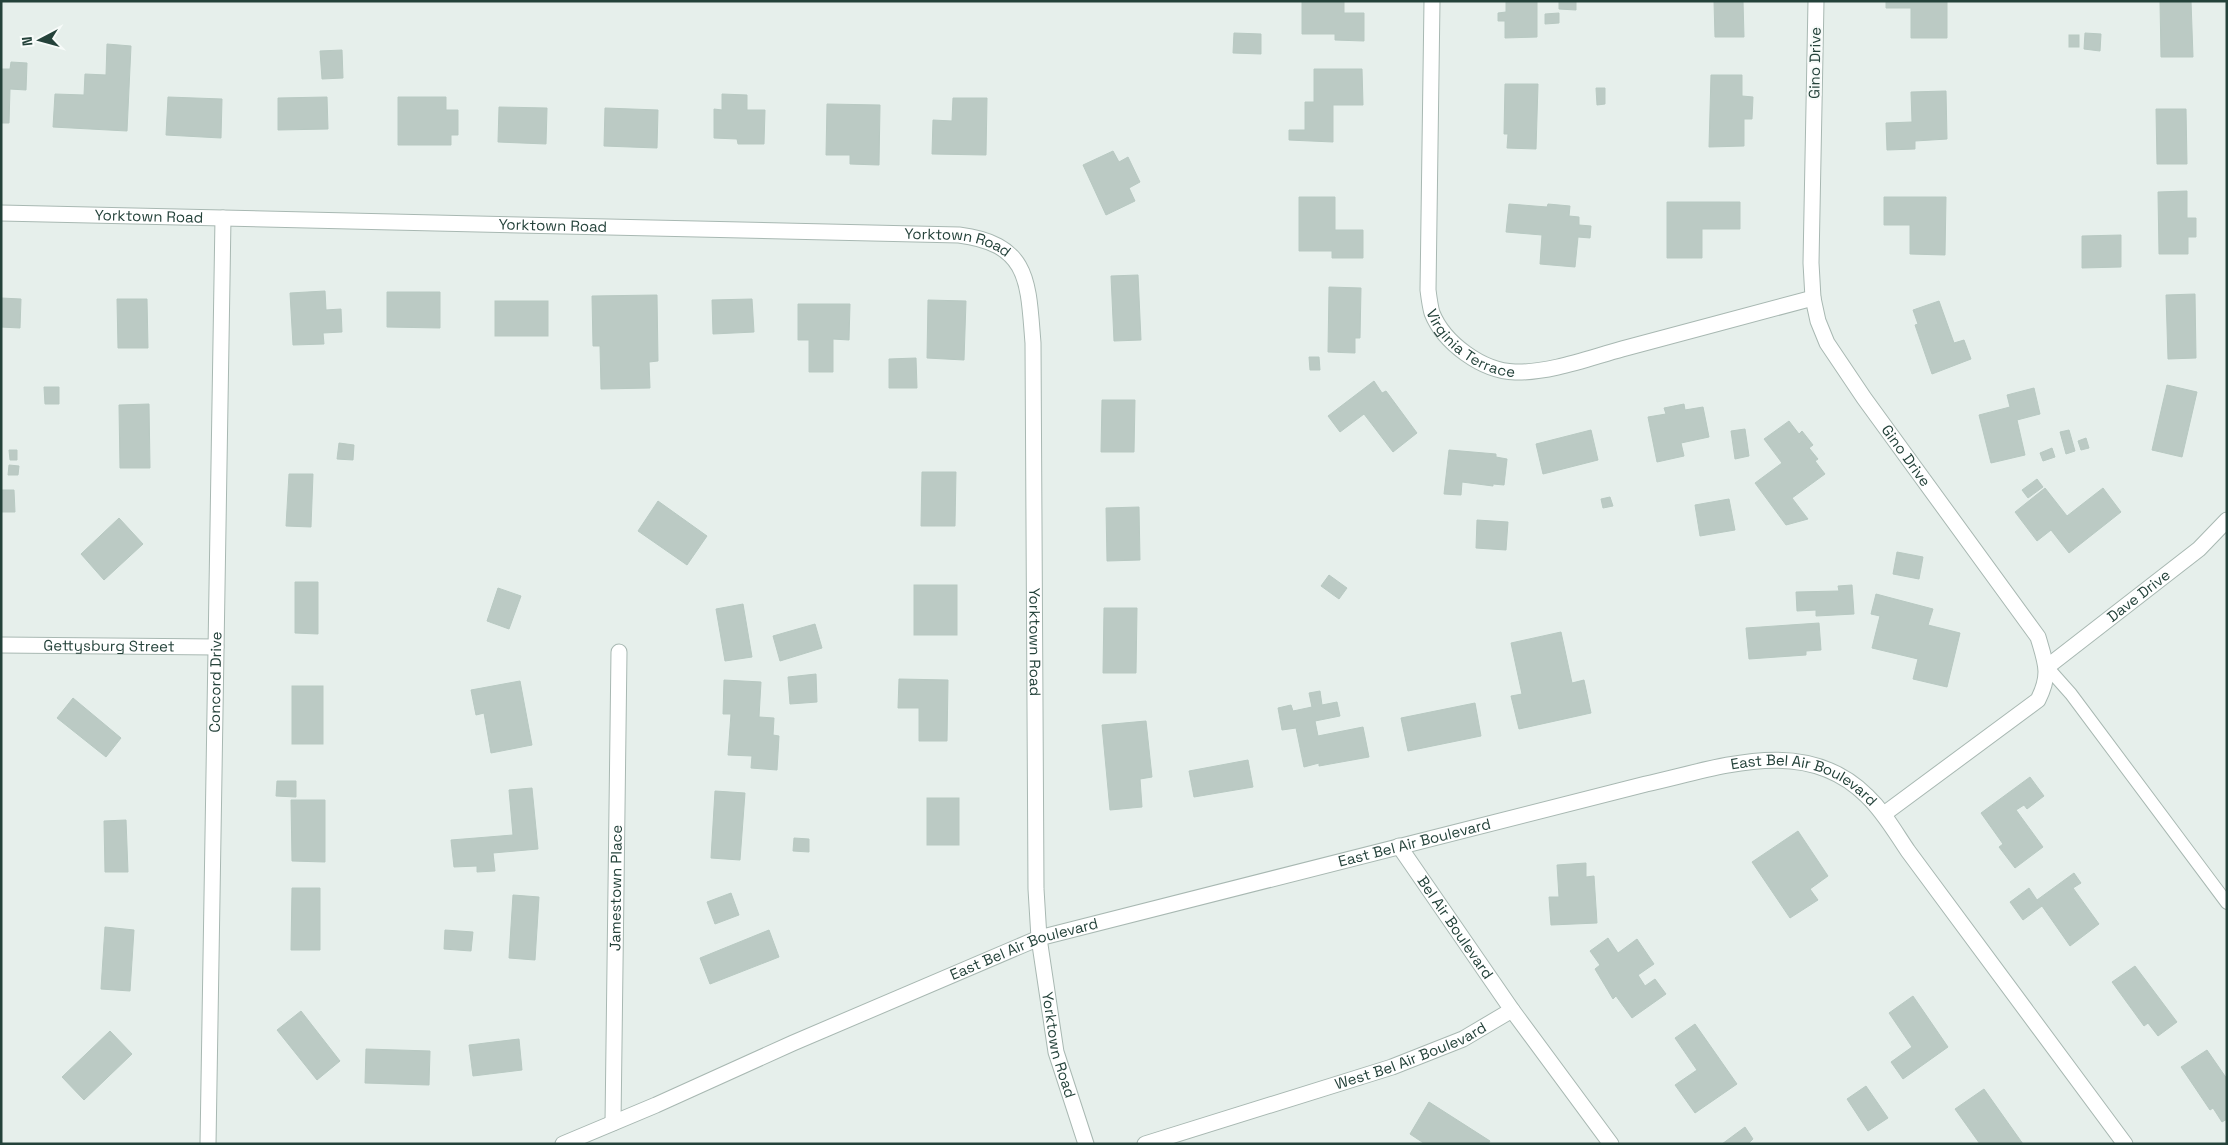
<svg xmlns="http://www.w3.org/2000/svg" width="2228" height="1145" viewBox="0 0 2228 1145" font-family="'Space Grotesk',sans-serif">
<style>
.building{fill:#bbcac4;stroke:#b8c9c2}
.lines{fill:none;stroke-linecap:round;stroke-linejoin:round}
.lane-casing{stroke:#a8b8b2;stroke-width:14}
.street-casing{stroke:#a8b8b2;stroke-width:17}
.lane{stroke:#fff;stroke-width:12}
.street{stroke:#fff;stroke-width:15}
.labels{text-anchor:middle;stroke-width:4;stroke-linejoin:round;paint-order:stroke}
.street-label{font-size:15px;fill:#24423a;stroke:#f7fbf9}
</style>
<rect width="100%" height="100%" fill="#e6efeb"/>
<g class="building">
<path d="M 1302,1 L 1344,1 L 1344,13 L 1364,13 L 1364,41 L 1335,40 L 1335,34 L 1302,34 Z"/>
<path d="M 1506,1 L 1537,1 L 1537,37 L 1505,38 L 1505,21 L 1498,21 L 1498,13 L 1506,12 Z"/>
<path d="M 1559,1 L 1576,1 L 1576,10 L 1559,9 Z"/>
<path d="M 1714,1 L 1743,1 L 1744,37 L 1715,37 Z"/>
<path d="M 1886,1 L 1947,1 L 1947,38 L 1911,38 L 1911,8 L 1886,8 Z"/>
<path d="M 2160,1 L 2191,1 L 2193,57 L 2161,57 Z"/>
<path d="M 1559,13 L 1559,23 L 1545,24 L 1545,14 Z"/>
<path d="M 1234,33 L 1261,34 L 1261,54 L 1233,53 Z"/>
<path d="M 2085,33 L 2101,34 L 2100,51 L 2084,49 Z"/>
<rect x="2069" y="35" width="10" height="12"/>
<path d="M 107,44 L 131,46 L 127,131 L 53,127 L 55,94 L 84,95 L 85,74 L 106,75 Z"/>
<path d="M 342,50 L 343,78 L 322,79 L 320,51 Z"/>
<path d="M 11,62 L 27,63 L 26,90 L 10,89 L 9,123 L 1,123 L 1,69 L 10,69 Z"/>
<path d="M 1314,69 L 1362,69 L 1363,105 L 1333,105 L 1333,142 L 1289,140 L 1289,130 L 1305,130 L 1305,102 L 1314,102 Z"/>
<path d="M 1711,75 L 1742,75 L 1742,96 L 1753,97 L 1752,119 L 1744,119 L 1744,146 L 1709,147 Z"/>
<path d="M 1505,84 L 1538,84 L 1536,149 L 1507,148 L 1508,134 L 1504,134 Z"/>
<path d="M 1596,88 L 1605,88 L 1605,104 L 1597,105 Z"/>
<path d="M 1946,91 L 1947,139 L 1915,141 L 1915,149 L 1887,150 L 1886,123 L 1912,122 L 1911,92 Z"/>
<path d="M 722,94 L 747,95 L 747,110 L 765,110 L 764,144 L 738,144 L 737,139 L 714,138 L 714,109 L 722,110 Z"/>
<path d="M 168,97 L 222,99 L 221,138 L 166,135 Z"/>
<path d="M 327,97 L 328,129 L 278,130 L 278,98 Z"/>
<path d="M 398,97 L 446,97 L 446,110 L 458,110 L 458,135 L 451,135 L 451,145 L 398,145 Z"/>
<path d="M 953,98 L 987,98 L 986,155 L 932,154 L 933,120 L 952,121 Z"/>
<path d="M 827,104 L 880,105 L 879,165 L 850,164 L 850,155 L 826,155 Z"/>
<path d="M 499,107 L 547,108 L 546,144 L 498,142 Z"/>
<path d="M 605,108 L 658,110 L 657,148 L 604,146 Z"/>
<path d="M 2156,109 L 2186,109 L 2187,164 L 2157,164 Z"/>
<path d="M 1113,151 L 1119,162 L 1128,157 L 1140,182 L 1129,188 L 1135,201 L 1106,215 L 1083,165 Z"/>
<path d="M 2187,191 L 2187,218 L 2196,218 L 2196,237 L 2188,237 L 2188,254 L 2159,254 L 2158,192 Z"/>
<path d="M 1299,197 L 1335,197 L 1335,230 L 1363,230 L 1363,258 L 1332,258 L 1332,251 L 1299,251 Z"/>
<path d="M 1884,197 L 1946,197 L 1945,255 L 1910,254 L 1910,225 L 1884,225 Z"/>
<path d="M 1667,202 L 1740,202 L 1740,229 L 1702,229 L 1702,258 L 1667,258 Z"/>
<path d="M 1509,204 L 1547,207 L 1548,204 L 1570,206 L 1569,216 L 1579,217 L 1579,225 L 1591,226 L 1590,238 L 1578,237 L 1575,267 L 1540,264 L 1542,235 L 1506,232 Z"/>
<path d="M 2121,235 L 2121,267 L 2082,268 L 2082,236 Z"/>
<path d="M 1138,275 L 1141,340 L 1114,341 L 1111,276 Z"/>
<path d="M 1329,287 L 1361,288 L 1360,338 L 1355,338 L 1355,353 L 1328,352 Z"/>
<path d="M 325,291 L 326,310 L 341,309 L 342,332 L 323,333 L 324,344 L 293,345 L 290,293 Z"/>
<path d="M 387,292 L 440,292 L 440,328 L 387,327 Z"/>
<path d="M 2195,294 L 2196,358 L 2168,359 L 2166,295 Z"/>
<path d="M 657,295 L 658,361 L 649,362 L 650,388 L 601,389 L 600,346 L 593,346 L 592,296 Z"/>
<path d="M 1,298 L 21,299 L 20,328 L 1,327 Z"/>
<path d="M 117,299 L 147,299 L 148,348 L 118,348 Z"/>
<path d="M 752,299 L 754,332 L 713,334 L 712,300 Z"/>
<path d="M 928,300 L 966,301 L 964,360 L 927,358 Z"/>
<rect x="495" y="301" width="53" height="35"/>
<path d="M 1939,301 L 1954,343 L 1964,340 L 1971,359 L 1932,374 L 1915,325 L 1918,324 L 1913,310 Z"/>
<path d="M 798,304 L 850,304 L 849,340 L 833,339 L 833,372 L 809,372 L 809,340 L 798,340 Z"/>
<path d="M 1309,357 L 1319,357 L 1320,370 L 1310,370 Z"/>
<path d="M 916,358 L 917,388 L 889,388 L 889,359 Z"/>
<path d="M 1374,381 L 1382,393 L 1386,391 L 1417,433 L 1393,452 L 1364,414 L 1340,432 L 1328,416 Z"/>
<path d="M 2167,385 L 2197,392 L 2182,457 L 2152,450 Z"/>
<path d="M 44,387 L 59,387 L 59,404 L 45,404 Z"/>
<path d="M 2034,388 L 2040,414 L 2017,420 L 2025,455 L 1991,463 L 1979,415 L 2010,407 L 2007,395 Z"/>
<path d="M 1102,400 L 1135,400 L 1134,452 L 1101,452 Z"/>
<path d="M 149,404 L 150,468 L 120,468 L 119,405 Z"/>
<path d="M 1684,404 L 1685,410 L 1703,407 L 1709,437 L 1681,443 L 1684,456 L 1657,462 L 1648,417 L 1666,414 L 1664,408 Z"/>
<path d="M 1789,421 L 1799,434 L 1802,431 L 1813,445 L 1809,448 L 1818,459 L 1815,461 L 1825,474 L 1792,498 L 1808,519 L 1786,525 L 1755,483 L 1782,463 L 1764,439 Z"/>
<path d="M 1745,429 L 1749,456 L 1735,459 L 1731,431 Z"/>
<path d="M 1591,430 L 1598,460 L 1543,474 L 1536,444 Z"/>
<path d="M 2069,430 L 2075,451 L 2066,454 L 2060,432 Z"/>
<path d="M 2086,438 L 2089,448 L 2081,450 L 2078,441 Z"/>
<path d="M 339,443 L 354,445 L 353,460 L 337,459 Z"/>
<path d="M 2052,448 L 2055,457 L 2043,461 L 2040,453 Z"/>
<path d="M 9,450 L 17,450 L 17,460 L 10,460 Z"/>
<path d="M 1449,450 L 1496,454 L 1496,457 L 1507,459 L 1504,485 L 1493,484 L 1493,486 L 1462,482 L 1461,495 L 1444,494 Z"/>
<path d="M 9,465 L 19,466 L 18,475 L 8,475 Z"/>
<path d="M 922,472 L 956,472 L 955,526 L 921,526 Z"/>
<path d="M 289,474 L 313,474 L 311,527 L 286,526 Z"/>
<path d="M 2037,479 L 2043,487 L 2028,498 L 2022,490 Z"/>
<path d="M 2045,488 L 2067,516 L 2103,488 L 2121,512 L 2069,553 L 2051,530 L 2037,541 L 2015,512 Z"/>
<path d="M 1,490 L 14,490 L 15,512 L 1,512 Z"/>
<path d="M 1610,497 L 1613,506 L 1603,508 L 1601,499 Z"/>
<path d="M 1729,499 L 1735,530 L 1700,536 L 1695,505 Z"/>
<path d="M 658,501 L 707,536 L 687,565 L 638,531 Z"/>
<path d="M 1139,507 L 1140,560 L 1107,561 L 1106,508 Z"/>
<path d="M 119,518 L 143,544 L 104,580 L 81,554 Z"/>
<path d="M 1477,520 L 1508,522 L 1506,550 L 1476,548 Z"/>
<path d="M 1897,552 L 1923,557 L 1919,579 L 1893,574 Z"/>
<path d="M 1329,575 L 1347,588 L 1339,599 L 1321,586 Z"/>
<path d="M 295,582 L 318,582 L 318,634 L 295,633 Z"/>
<rect x="914" y="585" width="43" height="50"/>
<path d="M 1852,585 L 1854,614 L 1816,616 L 1816,610 L 1797,611 L 1796,592 L 1839,591 L 1838,586 Z"/>
<path d="M 498,588 L 521,596 L 509,629 L 487,621 Z"/>
<path d="M 1876,594 L 1933,609 L 1928,625 L 1960,633 L 1947,687 L 1913,679 L 1918,659 L 1872,648 L 1880,616 L 1871,614 Z"/>
<path d="M 743,604 L 752,657 L 725,661 L 716,609 Z"/>
<path d="M 1104,608 L 1137,608 L 1136,673 L 1103,673 Z"/>
<path d="M 1819,623 L 1821,650 L 1806,651 L 1806,655 L 1749,659 L 1746,628 Z"/>
<path d="M 815,624 L 822,648 L 780,661 L 773,636 Z"/>
<path d="M 1561,632 L 1572,683 L 1584,680 L 1591,713 L 1519,729 L 1511,696 L 1522,694 L 1511,643 Z"/>
<path d="M 816,674 L 817,702 L 790,704 L 788,677 Z"/>
<path d="M 899,679 L 948,680 L 947,741 L 919,741 L 919,708 L 898,708 Z"/>
<path d="M 724,680 L 761,682 L 759,717 L 774,718 L 773,735 L 779,736 L 777,770 L 751,768 L 752,756 L 728,755 L 731,714 L 723,714 Z"/>
<path d="M 520,681 L 532,745 L 491,753 L 484,713 L 476,715 L 471,690 Z"/>
<rect x="292" y="686" width="31" height="58"/>
<path d="M 1320,691 L 1322,705 L 1337,702 L 1340,716 L 1315,721 L 1318,736 L 1363,727 L 1369,757 L 1319,766 L 1319,763 L 1304,767 L 1296,728 L 1282,730 L 1278,708 L 1291,705 L 1293,711 L 1312,707 L 1309,693 Z"/>
<path d="M 73,698 L 121,738 L 106,757 L 57,718 Z"/>
<path d="M 1475,703 L 1481,736 L 1408,751 L 1401,718 Z"/>
<path d="M 1146,721 L 1152,777 L 1140,779 L 1142,807 L 1110,810 L 1102,725 Z"/>
<path d="M 1248,760 L 1253,787 L 1194,797 L 1189,771 Z"/>
<path d="M 2030,777 L 2044,796 L 2027,809 L 2024,805 L 2016,810 L 2043,847 L 2015,868 L 1999,847 L 2003,844 L 1981,813 Z"/>
<path d="M 277,781 L 296,781 L 296,797 L 276,796 Z"/>
<path d="M 532,788 L 538,849 L 493,853 L 495,871 L 477,872 L 477,866 L 454,867 L 451,840 L 513,835 L 509,790 Z"/>
<path d="M 715,791 L 745,793 L 740,860 L 711,858 Z"/>
<rect x="927" y="798" width="32" height="47"/>
<path d="M 291,800 L 325,800 L 325,862 L 292,861 Z"/>
<path d="M 126,820 L 128,872 L 105,872 L 104,821 Z"/>
<path d="M 1798,831 L 1828,876 L 1810,889 L 1818,900 L 1790,918 L 1752,862 Z"/>
<path d="M 794,838 L 809,839 L 809,852 L 793,851 Z"/>
<path d="M 1586,863 L 1586,877 L 1594,876 L 1597,923 L 1551,925 L 1549,897 L 1559,897 L 1557,865 Z"/>
<path d="M 2074,873 L 2081,883 L 2073,888 L 2099,924 L 2070,946 L 2042,906 L 2023,920 L 2010,902 L 2029,888 L 2037,900 Z"/>
<path d="M 292,888 L 320,888 L 320,950 L 291,950 Z"/>
<path d="M 731,893 L 739,915 L 715,924 L 707,902 Z"/>
<path d="M 513,895 L 539,897 L 535,960 L 509,958 Z"/>
<path d="M 105,927 L 134,930 L 130,991 L 101,989 Z"/>
<path d="M 445,930 L 473,932 L 471,951 L 444,949 Z"/>
<path d="M 769,930 L 779,957 L 710,984 L 700,958 Z"/>
<path d="M 1608,938 L 1618,953 L 1637,939 L 1654,964 L 1638,975 L 1645,986 L 1655,979 L 1666,994 L 1632,1018 L 1616,996 L 1613,999 L 1595,969 L 1600,965 L 1590,951 Z"/>
<path d="M 2135,966 L 2177,1022 L 2158,1036 L 2148,1023 L 2144,1026 L 2112,982 Z"/>
<path d="M 1913,996 L 1948,1047 L 1903,1079 L 1891,1062 L 1912,1047 L 1889,1013 Z"/>
<path d="M 301,1011 L 340,1061 L 317,1080 L 277,1030 Z"/>
<path d="M 1695,1024 L 1737,1084 L 1695,1113 L 1675,1085 L 1697,1070 L 1675,1038 Z"/>
<path d="M 110,1031 L 132,1054 L 84,1100 L 62,1077 Z"/>
<path d="M 519,1039 L 522,1070 L 473,1076 L 469,1045 Z"/>
<path d="M 366,1049 L 430,1051 L 429,1085 L 365,1083 Z"/>
<path d="M 2207,1050 L 2227,1079 L 2227,1119 L 2222,1122 L 2213,1108 L 2210,1110 L 2181,1067 Z"/>
<path d="M 1866,1086 L 1888,1118 L 1868,1131 L 1847,1099 Z"/>
<path d="M 1984,1089 L 2023,1144 L 1980,1144 L 1955,1109 Z"/>
<path d="M 1429,1102 L 1490,1141 L 1488,1144 L 1425,1144 L 1410,1134 Z"/>
<path d="M 1745,1127 L 1753,1139 L 1748,1144 L 1722,1144 Z"/>
</g>
<g class="lines">
<g class="lane-casing">
<path id="lane" d="M 2047,667 L 2071,694 L 2227,903"/>
</g>
<g class="street-casing">
<g id="street">
<path id="s1" d="M 1432,1 L 1428,290 C 1429,298 1430,306 1432,313 C 1444,343 1482,371 1515,372 C 1550,373 1589,358 1622,349 C 1686,332 1749,315 1813,298"/>
<path id="s2" d="M 1816,1 L 1811,263 L 1813,298 L 1818,321 L 1827,343 L 1864,398 L 2038,637 C 2046,664 2051,674 2038,700 L 1884,814"/>
<path id="s3" d="M 1,213 L 959,235 C 1030,244 1028,282 1033,343 L 1036,889 L 1039,938 L 1056,1052 L 1086,1144"/>
<path id="s4" d="M 1,645 L 216,647"/>
<path id="s5" d="M 2047,667 L 2199,549 L 2227,520"/>
<path id="s6" d="M 1399,846 L 1512,1010 L 1611,1144"/>
<path id="s7" d="M 613,1123 L 619,652"/>
<path id="s8" d="M 208,1144 L 223,218"/>
<path id="s9" d="M 563,1144 L 656,1105 L 793,1043 L 1039,938 L 1646,784 C 1719,768 1805,734 1867,796 C 1884,812 1895,832 1908,851 L 2125,1144"/>
<path id="s10" d="M 1145,1144 L 1392,1067 L 1463,1039 L 1512,1010"/>
</g>
</g>
<use href="#lane" class="lane"/>
<use href="#street" class="street"/>
</g>
<g class="labels">
<g class="street-label">
<text transform="translate(1815 63) rotate(-89)" y="5">Gino Drive</text>
<text dy="5" stroke="none"><textPath href="#s3" startOffset="148">Yorktown Road</textPath></text>
<text dy="5" stroke="none"><textPath href="#s3" startOffset="552">Yorktown Road</textPath></text>
<text dy="5" stroke="none"><textPath href="#s3" startOffset="958">Yorktown Road</textPath></text>
<text dy="5" stroke="none"><textPath href="#s1" startOffset="364">Virginia Terrace</textPath></text>
<text dy="5" stroke="none"><textPath href="#s2" startOffset="482">Gino Drive</textPath></text>
<text dy="5" stroke="none"><textPath href="#s5" startOffset="116">Dave Drive</textPath></text>
<text dy="5" stroke="none"><textPath href="#s3" startOffset="1406">Yorktown Road</textPath></text>
<text dy="5" stroke="none"><textPath href="#s4" startOffset="108">Gettysburg Street</textPath></text>
<text dy="5" stroke="none"><textPath href="#s8" startOffset="462">Concord Drive</textPath></text>
<text dy="5" stroke="none"><textPath href="#s9" startOffset="1310">East Bel Air Boulevard</textPath></text>
<text dy="5" stroke="none"><textPath href="#s9" startOffset="906">East Bel Air Boulevard</textPath></text>
<text dy="5" stroke="none"><textPath href="#s7" startOffset="235">Jamestown Place</textPath></text>
<text dy="5" stroke="none"><textPath href="#s6" startOffset="99">Bel Air Boulevard</textPath></text>
<text dy="5" stroke="none"><textPath href="#s9" startOffset="501">East Bel Air Boulevard</textPath></text>
<text dy="5" stroke="none"><textPath href="#s3" startOffset="1811">Yorktown Road</textPath></text>
<text dy="5" stroke="none"><textPath href="#s10" startOffset="280">West Bel Air Boulevard</textPath></text>
</g>
</g>
<rect width="2228" height="1145" fill="none" stroke="#24423a" stroke-width="5"/>
<g transform="translate(40 40) rotate(264)" stroke="#f7fbf9" stroke-width="4" paint-order="stroke">
<path d="M0-4L9 19L0 12L-9 19Z" fill="#24423a"/>
<text y="-8" font-size="14" font-weight="bold" text-anchor="middle" fill="#24423a">N</text>
</g>
</svg>
